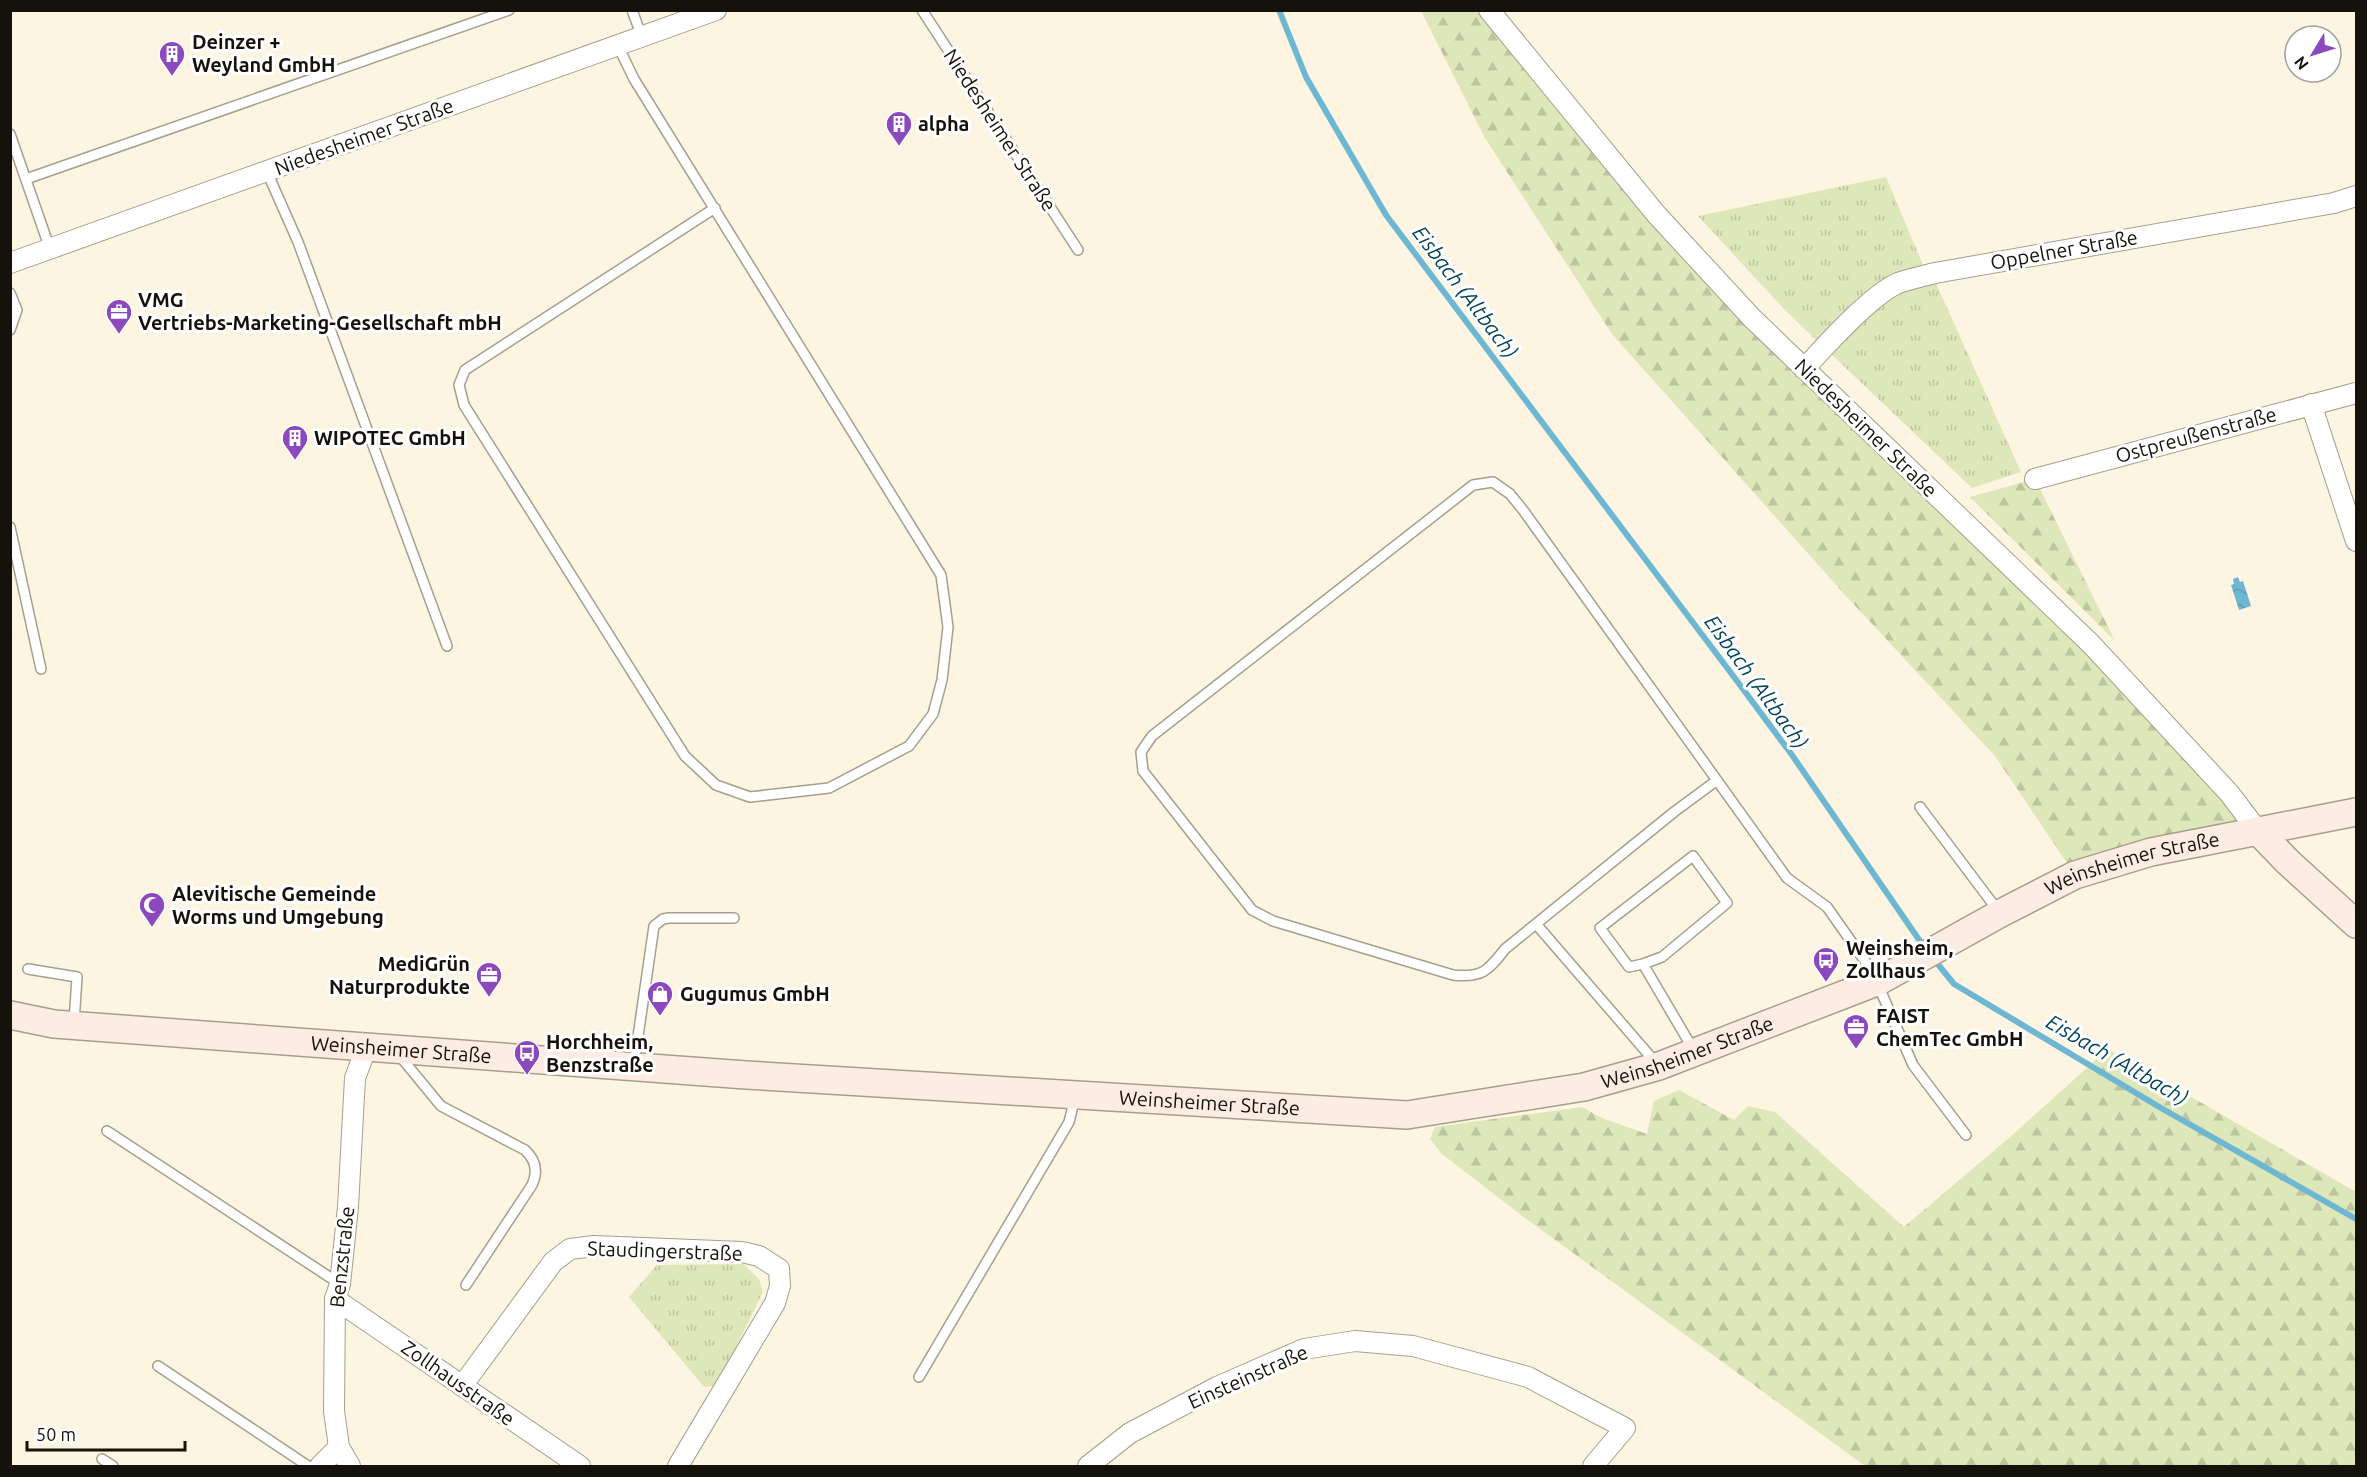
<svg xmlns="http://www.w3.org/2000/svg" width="2367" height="1477" viewBox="0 0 2367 1477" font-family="Ubuntu,sans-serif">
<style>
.grass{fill:url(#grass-tufts)}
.forest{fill:url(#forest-firs)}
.water{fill:url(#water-waves)}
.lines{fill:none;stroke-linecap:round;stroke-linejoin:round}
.stream{stroke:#6eb7d2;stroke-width:6}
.lane-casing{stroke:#a59f8c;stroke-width:12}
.street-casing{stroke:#a59f8c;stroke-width:22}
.secondary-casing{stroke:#a59f8c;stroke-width:30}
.lane{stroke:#fff;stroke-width:9}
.street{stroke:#fff;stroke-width:20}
.secondary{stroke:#fcece4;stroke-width:27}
.labels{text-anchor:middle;stroke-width:6;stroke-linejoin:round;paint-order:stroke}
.poi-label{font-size:20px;font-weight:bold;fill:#14120b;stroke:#fff;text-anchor:start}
.street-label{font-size:20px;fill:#14120b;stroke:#fff}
.water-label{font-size:21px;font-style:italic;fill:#014558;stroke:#fff}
</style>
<defs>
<pattern id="grass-tufts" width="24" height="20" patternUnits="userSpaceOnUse" patternTransform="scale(1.5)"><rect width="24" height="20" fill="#dde7b9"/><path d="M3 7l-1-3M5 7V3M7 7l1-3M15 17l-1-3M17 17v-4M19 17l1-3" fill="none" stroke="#bdc59e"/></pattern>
<pattern id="forest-firs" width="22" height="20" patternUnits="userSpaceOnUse" patternTransform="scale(1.5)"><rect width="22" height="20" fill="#dde7b9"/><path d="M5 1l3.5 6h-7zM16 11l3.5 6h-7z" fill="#bdc59e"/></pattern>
<pattern id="water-waves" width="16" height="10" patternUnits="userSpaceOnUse" patternTransform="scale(1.5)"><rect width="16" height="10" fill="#6eb7d2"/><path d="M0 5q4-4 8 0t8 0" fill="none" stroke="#5e9cb3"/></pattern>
</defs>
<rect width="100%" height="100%" fill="#fdf5e1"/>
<g class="grass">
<path d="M 1886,177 L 1923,265 L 1913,270 L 1819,343 L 1784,309 L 1698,216 Z"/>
<path d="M 1935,281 L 2021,472 L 1972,488 L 1831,354 L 1878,307 L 1912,286 Z"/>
<path d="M 743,1264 L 759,1279 L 763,1292 L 717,1386 L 704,1387 L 629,1297 L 657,1265 Z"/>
</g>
<g class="forest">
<path d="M 1421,11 L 1489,11 L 1656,214 L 1948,505 L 2258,831 L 2075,875 L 1995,756 L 1846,596 L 1612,334 L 1485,138 Z"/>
<path d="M 2035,479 L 2115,641 L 1970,497 Z"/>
<path d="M 2108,1049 L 2356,1192 L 2356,1466 L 1865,1466 L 1521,1215 L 1442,1154 L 1430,1139 L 1435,1127 L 1582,1107 L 1602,1118 L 1647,1134 L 1654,1101 L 1679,1090 L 1734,1120 L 1748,1106 L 1775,1112 L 1904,1227 L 2010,1137 Z"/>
</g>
<path class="water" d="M 2238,577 L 2240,582 L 2243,581 L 2251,606 L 2239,610 L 2231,585 L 2234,584 L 2233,579 Z"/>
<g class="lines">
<g class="stream">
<path d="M 1279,10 L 1306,77 L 1386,215 L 1737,681 L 1792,755 L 1924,947"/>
<path d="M 1932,957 L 1954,984 L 2161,1108 L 2356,1219"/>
</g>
<g class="lane-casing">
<g id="lane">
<path d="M 632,10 L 642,37"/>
<path d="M 922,10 L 1078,250"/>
<path d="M 618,46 L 634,79 L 941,575 L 948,627 L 942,680 L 933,714 L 909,746 L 829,788 L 750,797 L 716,785 L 685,756 L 464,405 L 459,385 L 465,370 L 715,208"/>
<path d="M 10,134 L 50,249"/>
<path d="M 267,172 L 298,242 L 447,646"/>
<path d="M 26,179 L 509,10"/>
<path d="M 10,293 L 17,310 L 10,330"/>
<path d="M 10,527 L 41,669"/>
<path d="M 1716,781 L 1674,812 L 1505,949 C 1488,971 1482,978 1453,975 L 1273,921 L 1252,910 L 1143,771 L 1141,752 L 1152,736 L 1473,485 L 1493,482 L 1510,494 L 1523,510 L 1787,878 L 1827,907 L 1879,981 L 1882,994 L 1913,1065 L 1966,1135"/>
<path d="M 1920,807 L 1999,912"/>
<path d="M 1536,924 L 1656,1063"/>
<path d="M 1643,964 L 1629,967 L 1600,928 L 1693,856 L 1727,903 L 1662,957 L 1643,964 L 1693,1049"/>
<path d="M 28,969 L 77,977 L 74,1023"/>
<path d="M 399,1055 L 441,1106 L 525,1150 C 536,1160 538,1172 532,1185 L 466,1285"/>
<path d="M 634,1064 L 654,926 L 663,919 L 669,918 L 734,918"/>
<path d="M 107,1131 L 340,1284"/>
<path d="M 158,1366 L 308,1466"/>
<path d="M 919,1377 L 1069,1122 L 1075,1098"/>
<path d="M 102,1459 L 113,1466"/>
</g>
</g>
<g class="street-casing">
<g id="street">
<path d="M 1489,10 L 1656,214 L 1752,318 L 2091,644 L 2229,793 L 2258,831"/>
<path d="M 10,263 L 716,10"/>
<path d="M 1804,369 C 1825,346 1871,295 1898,283 C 1910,279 1923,276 1935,273 L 2334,203 L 2356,196"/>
<path d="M 2311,404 L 2356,541"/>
<path d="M 2035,479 L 2356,393"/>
<path d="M 335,1299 L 580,1466"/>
<path d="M 462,1386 L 553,1262 L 570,1249 L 594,1246 L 742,1252 L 759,1256 L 779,1269 L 780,1286 L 775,1303 L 678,1466"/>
<path d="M 320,1466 L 339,1447"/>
<path d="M 350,1466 L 339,1447 L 334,1411 L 335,1299 L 340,1284 L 348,1207 L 355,1078 L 367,1046"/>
<path d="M 1088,1466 L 1130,1433 L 1217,1387 L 1304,1349 L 1355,1341 L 1413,1346 L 1528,1377 L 1625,1428 L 1593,1466"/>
</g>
</g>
<g class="secondary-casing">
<g id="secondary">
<path d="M 2258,831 L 2288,862 L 2356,924"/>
<path id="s1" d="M 10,1015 L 54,1024 L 746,1075 L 1407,1115 L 1584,1087 L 1659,1066 L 1879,981 L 2001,913 L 2075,875 L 2151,852 L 2356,812"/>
</g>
</g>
<use href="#lane" class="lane"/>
<use href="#street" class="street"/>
<use href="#secondary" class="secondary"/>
</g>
<defs>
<g id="building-pin" transform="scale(1.35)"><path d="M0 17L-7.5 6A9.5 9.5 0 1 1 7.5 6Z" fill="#8c49be" stroke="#fff"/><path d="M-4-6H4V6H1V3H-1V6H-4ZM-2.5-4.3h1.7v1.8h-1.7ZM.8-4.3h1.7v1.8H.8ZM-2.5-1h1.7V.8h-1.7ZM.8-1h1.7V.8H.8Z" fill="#fff"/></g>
<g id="office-pin" transform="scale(1.35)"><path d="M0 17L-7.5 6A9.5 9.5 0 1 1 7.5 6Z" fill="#8c49be" stroke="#fff"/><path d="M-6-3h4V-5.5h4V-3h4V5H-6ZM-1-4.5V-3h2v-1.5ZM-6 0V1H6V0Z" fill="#fff"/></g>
<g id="mosque-pin" transform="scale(1.35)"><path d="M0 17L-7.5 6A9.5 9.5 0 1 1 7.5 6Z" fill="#8c49be" stroke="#fff"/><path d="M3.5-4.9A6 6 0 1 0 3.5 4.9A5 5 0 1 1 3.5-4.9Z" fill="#fff"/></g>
<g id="bus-pin" transform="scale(1.35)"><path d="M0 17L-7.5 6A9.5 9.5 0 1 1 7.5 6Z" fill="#8c49be" stroke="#fff"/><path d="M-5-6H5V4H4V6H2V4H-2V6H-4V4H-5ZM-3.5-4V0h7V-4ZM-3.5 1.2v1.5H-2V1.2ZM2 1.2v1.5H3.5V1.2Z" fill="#fff"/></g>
<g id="shop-pin" transform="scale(1.35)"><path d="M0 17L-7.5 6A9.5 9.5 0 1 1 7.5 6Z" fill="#8c49be" stroke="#fff"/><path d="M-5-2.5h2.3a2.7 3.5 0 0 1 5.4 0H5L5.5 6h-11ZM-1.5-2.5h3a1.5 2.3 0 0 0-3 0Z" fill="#fff"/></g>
</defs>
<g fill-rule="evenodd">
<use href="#building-pin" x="172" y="54"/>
<use href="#building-pin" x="899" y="124"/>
<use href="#office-pin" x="119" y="312"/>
<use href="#building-pin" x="295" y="438"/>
<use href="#mosque-pin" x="152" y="905"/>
<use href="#bus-pin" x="1826" y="960"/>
<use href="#office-pin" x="489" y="975"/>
<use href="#shop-pin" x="660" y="994"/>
<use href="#office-pin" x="1856" y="1027"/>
<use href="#bus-pin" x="527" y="1053"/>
</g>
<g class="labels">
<g class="poi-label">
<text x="192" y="49">Deinzer +<tspan x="192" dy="23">Weyland GmbH</tspan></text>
<text x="918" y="131">alpha</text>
<text x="138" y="307">VMG<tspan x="138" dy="23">Vertriebs-Marketing-Gesellschaft mbH</tspan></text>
<text x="314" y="445">WIPOTEC GmbH</text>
<text x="172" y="901">Alevitische Gemeinde<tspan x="172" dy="23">Worms und Umgebung</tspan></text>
<text x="1846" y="955">Weinsheim,<tspan x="1846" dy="23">Zollhaus</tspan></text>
<text x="470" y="971" text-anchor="end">MediGrün<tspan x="470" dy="23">Naturprodukte</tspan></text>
<text x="680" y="1001">Gugumus GmbH</text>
<text x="1876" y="1023">FAIST<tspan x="1876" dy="23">ChemTec GmbH</tspan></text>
<text x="546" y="1049">Horchheim,<tspan x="546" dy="23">Benzstraße</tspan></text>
</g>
<g class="street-label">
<text transform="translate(1000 130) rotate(57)" y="7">Niedesheimer Straße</text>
<text transform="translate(364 137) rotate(-20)" y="7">Niedesheimer Straße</text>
<text transform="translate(2064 250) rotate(-10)" y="7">Oppelner Straße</text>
<text transform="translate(1866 428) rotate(44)" y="7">Niedesheimer Straße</text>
<text transform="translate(2196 435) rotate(-15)" y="7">Ostpreußenstraße</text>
<text dy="7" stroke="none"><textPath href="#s1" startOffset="2175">Weinsheimer Straße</textPath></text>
<text dy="7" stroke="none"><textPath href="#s1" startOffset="393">Weinsheimer Straße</textPath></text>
<text dy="7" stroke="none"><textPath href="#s1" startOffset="1689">Weinsheimer Straße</textPath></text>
<text dy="7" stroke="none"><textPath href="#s1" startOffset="1203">Weinsheimer Straße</textPath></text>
<text transform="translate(665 1251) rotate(2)" y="7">Staudingerstraße</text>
<text transform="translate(342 1257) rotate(-84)" y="7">Benzstraße</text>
<text transform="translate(1248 1377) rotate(-24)" y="7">Einsteinstraße</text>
<text transform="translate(458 1383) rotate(35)" y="7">Zollhausstraße</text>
</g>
<g class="water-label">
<text transform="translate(1465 292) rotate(53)" y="7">Eisbach (Altbach)</text>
<text transform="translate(1756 682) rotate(54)" y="7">Eisbach (Altbach)</text>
<text transform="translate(2117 1060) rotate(30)" y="7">Eisbach (Altbach)</text>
</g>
</g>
<rect width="2367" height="1477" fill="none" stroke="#14120b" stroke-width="24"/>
<g transform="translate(2313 54) rotate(232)"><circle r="28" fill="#ffffff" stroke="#a1a09d" stroke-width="1.5"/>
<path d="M0-4.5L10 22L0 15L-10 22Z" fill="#8c49be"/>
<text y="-9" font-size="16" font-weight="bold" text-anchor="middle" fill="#14120b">N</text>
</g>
<path d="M27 1441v9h158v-9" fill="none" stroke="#14120b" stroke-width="3"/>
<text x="36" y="1441" font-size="18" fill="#14120b" stroke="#ffffff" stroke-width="4.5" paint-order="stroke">50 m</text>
</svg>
